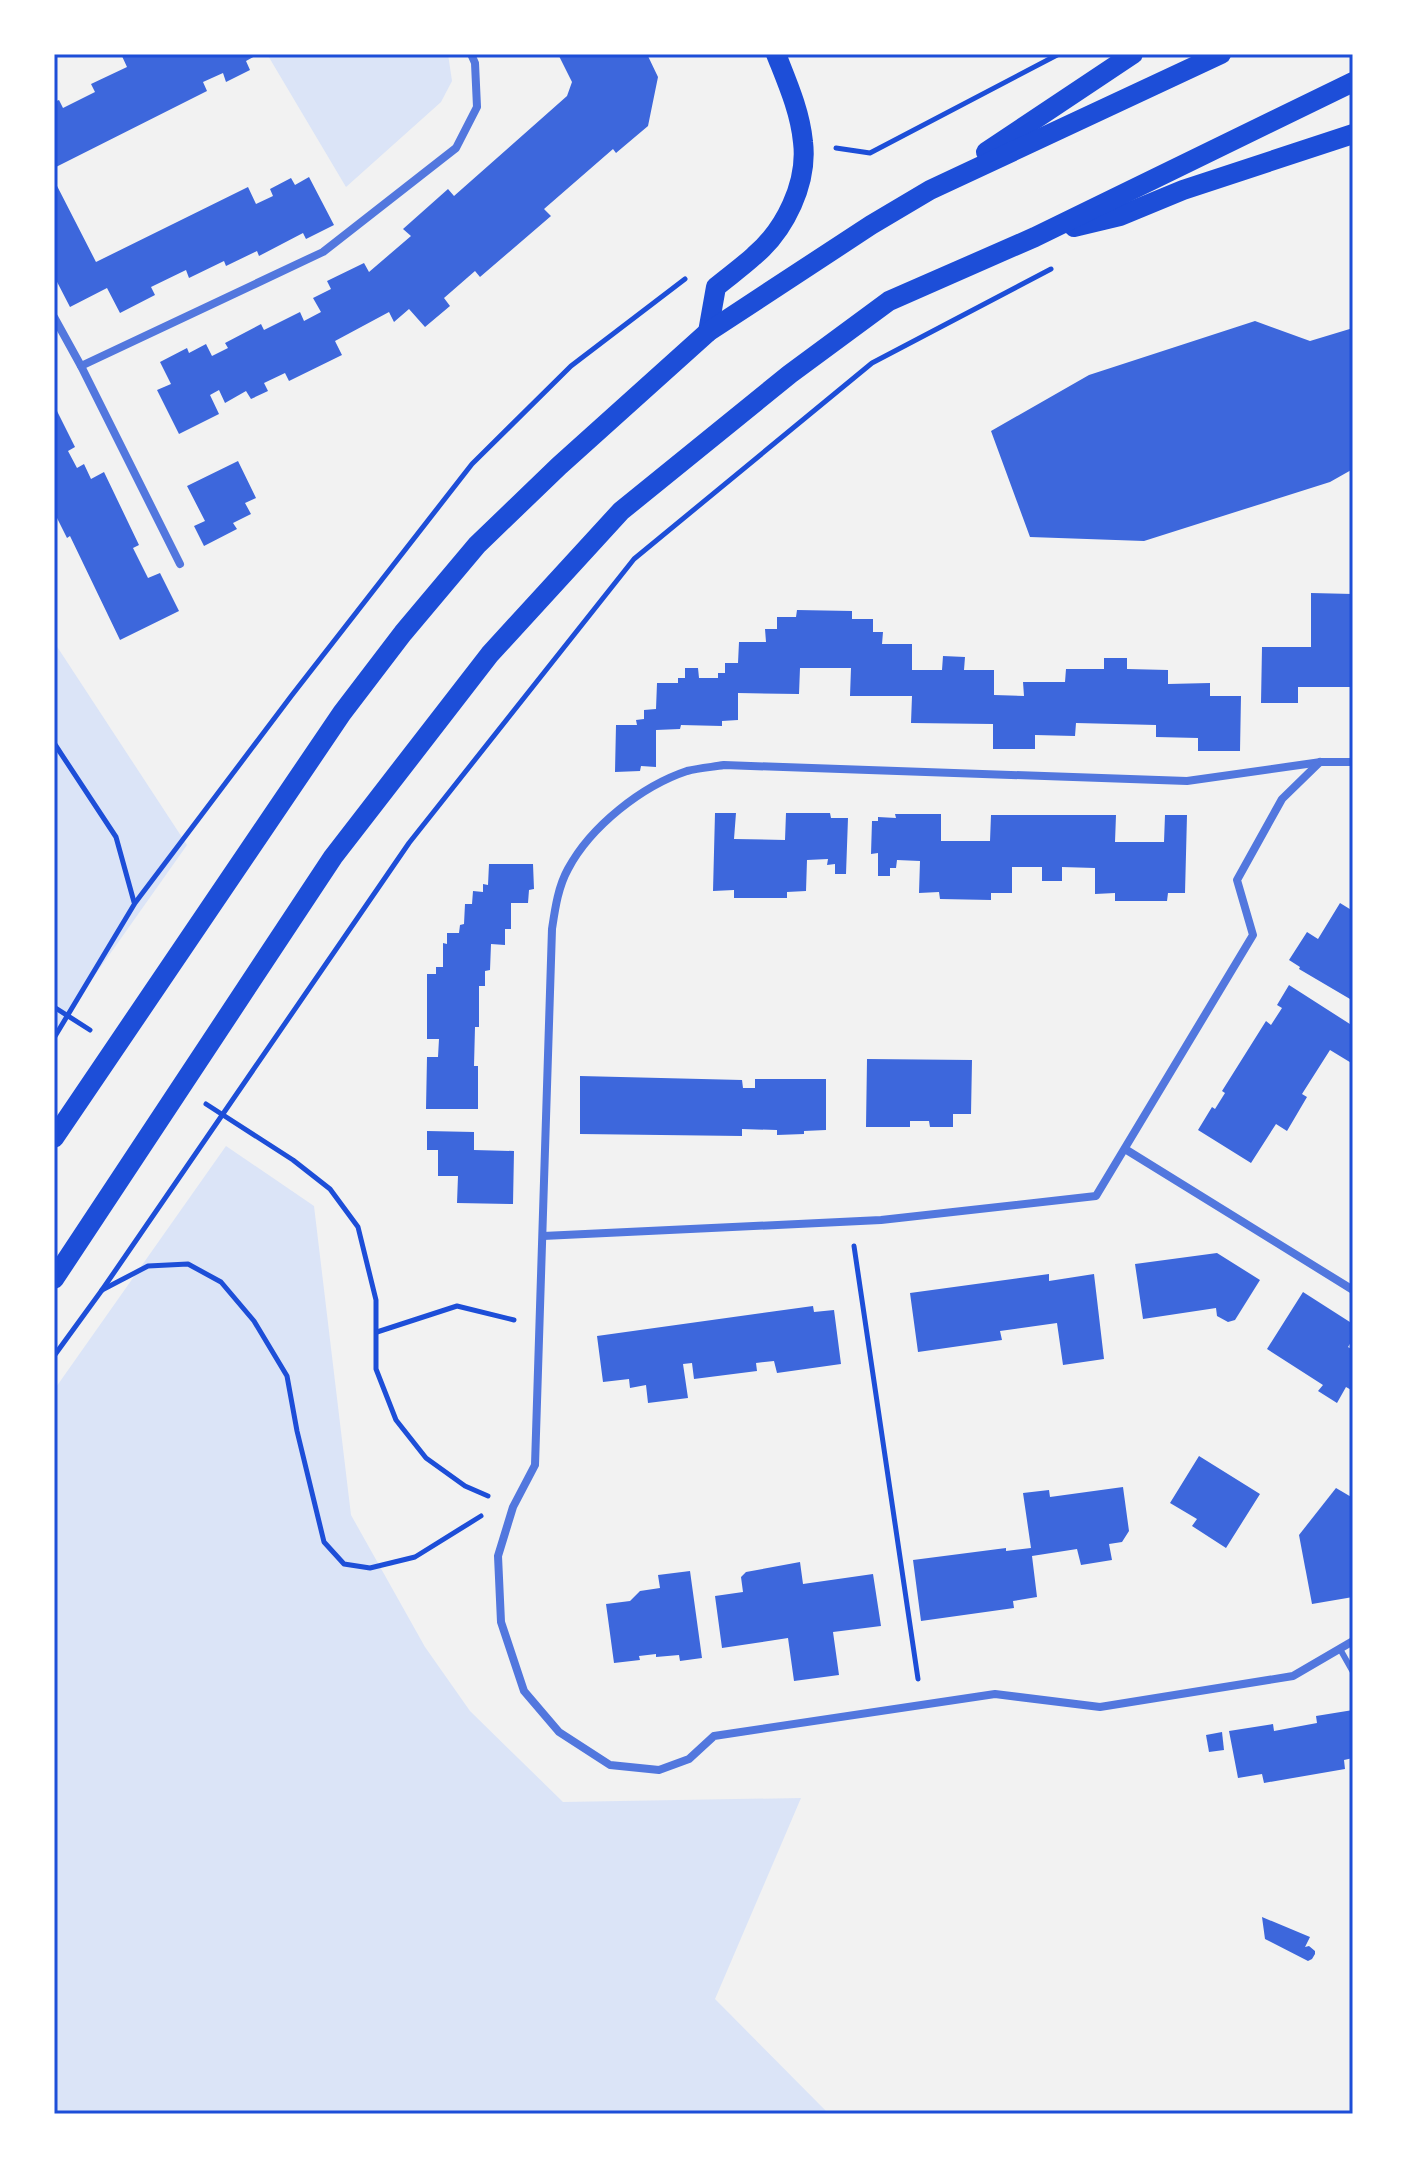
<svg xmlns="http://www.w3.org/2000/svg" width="1407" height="2168" viewBox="0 0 1407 2168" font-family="Overpass,sans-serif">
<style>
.green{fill:#dbe4f7}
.building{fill:#3d67dc}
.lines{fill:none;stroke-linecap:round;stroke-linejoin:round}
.path{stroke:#1d4ed8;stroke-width:5}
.service{stroke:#5277de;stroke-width:6}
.minor{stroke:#5277de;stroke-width:8}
.primary{stroke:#1d4ed8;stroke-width:20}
.neatline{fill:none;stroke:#1d4ed8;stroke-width:3}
</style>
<rect width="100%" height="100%" fill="#f2f2f2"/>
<g class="green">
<path d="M 267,54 L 448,54 L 452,81 L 441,102 L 346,187 Z"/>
<path d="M 54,642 L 187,845 L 54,1033 Z"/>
<path d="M 226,1146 L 314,1206 L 351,1515 L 425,1647 L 470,1711 L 563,1802 L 801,1798 L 715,1999 L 829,2114 L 54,2114 L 54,1390 Z"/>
</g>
<g class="building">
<path d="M 121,54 L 161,55 L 259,54 L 246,61 L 250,70 L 226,82 L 223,73 L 203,82 L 207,91 L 54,168 L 54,102 L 59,100 L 63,108 L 95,92 L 91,84 L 127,67 Z"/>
<path d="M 558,54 L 647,54 L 658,77 L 648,126 L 616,153 L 613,149 L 544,209 L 551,216 L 480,277 L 475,271 L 444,298 L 450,306 L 425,327 L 409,309 L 394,322 L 389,312 L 335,341 L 342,355 L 289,381 L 285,373 L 264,383 L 268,391 L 251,399 L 246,391 L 225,403 L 219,390 L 210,395 L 219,414 L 179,434 L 157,390 L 171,384 L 160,362 L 187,348 L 189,353 L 206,344 L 212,356 L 228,348 L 225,343 L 261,324 L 264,330 L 300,312 L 304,321 L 321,312 L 313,298 L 331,289 L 327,281 L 364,263 L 369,272 L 411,236 L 403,229 L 448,189 L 454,196 L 567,96 L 572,82 Z"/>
<path d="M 309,177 L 334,225 L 306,239 L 303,233 L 259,256 L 257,251 L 226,266 L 224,261 L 189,278 L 186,270 L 151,287 L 155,295 L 120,313 L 107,288 L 70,307 L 54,276 L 54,180 L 96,262 L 248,187 L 256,204 L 273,196 L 270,189 L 291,178 L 295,185 Z"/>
<path d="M 1255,321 L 1310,341 L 1353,328 L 1353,469 L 1330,482 L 1144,541 L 1030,537 L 991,431 L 1089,375 Z"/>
<path d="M 57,411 L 75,447 L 68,451 L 77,468 L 84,464 L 91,479 L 104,472 L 139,545 L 133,548 L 148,578 L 160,573 L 179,611 L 120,640 L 70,536 L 67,538 L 54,512 L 54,412 Z"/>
<path d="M 238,461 L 256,498 L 245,503 L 251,514 L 233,523 L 237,529 L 204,546 L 194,526 L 205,521 L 187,486 Z"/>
<path d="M 1311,593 L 1353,594 L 1353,629 L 1350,629 L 1350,687 L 1298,687 L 1298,703 L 1261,703 L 1262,647 L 1311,647 Z"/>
<path d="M 797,610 L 852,611 L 852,619 L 873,619 L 873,632 L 883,632 L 882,644 L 912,644 L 912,670 L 942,670 L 943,656 L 965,657 L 964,670 L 994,670 L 994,695 L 1024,696 L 1023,682 L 1065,682 L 1066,669 L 1104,669 L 1104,658 L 1127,658 L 1127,669 L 1168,670 L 1168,684 L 1210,683 L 1210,696 L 1241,696 L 1240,751 L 1198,751 L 1198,738 L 1156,737 L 1156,725 L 1076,723 L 1075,736 L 1035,735 L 1035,749 L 993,749 L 993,724 L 911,723 L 912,696 L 850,696 L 851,668 L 800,668 L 799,694 L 738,693 L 738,720 L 722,721 L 722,726 L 681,725 L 680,729 L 656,730 L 656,767 L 641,766 L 640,771 L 615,772 L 616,725 L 637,725 L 636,720 L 644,719 L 644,710 L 656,709 L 657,683 L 678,683 L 678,678 L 685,678 L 685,668 L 698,668 L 699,678 L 718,678 L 718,673 L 725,673 L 725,663 L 738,663 L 739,642 L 766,642 L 765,629 L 777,629 L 777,617 L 796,617 Z"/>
<path d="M 715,813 L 736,813 L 734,839 L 785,840 L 786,813 L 830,813 L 831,818 L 848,818 L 846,874 L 835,874 L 835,864 L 827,865 L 828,859 L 807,860 L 806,891 L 787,892 L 787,898 L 734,898 L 734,890 L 713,891 Z"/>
<path d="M 895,814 L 941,814 L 941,841 L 990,841 L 991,815 L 1116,815 L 1115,842 L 1164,842 L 1165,815 L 1187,815 L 1185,893 L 1168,893 L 1167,901 L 1115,901 L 1115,893 L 1095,894 L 1095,868 L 1062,867 L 1062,881 L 1042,881 L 1042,867 L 1012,867 L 1012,893 L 991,893 L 991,900 L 940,899 L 939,892 L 919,893 L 920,861 L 897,860 L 896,868 L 890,868 L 890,876 L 878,876 L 878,853 L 871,854 L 872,821 L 878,821 L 878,817 L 896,818 Z"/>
<path d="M 489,864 L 533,864 L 534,889 L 529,890 L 528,903 L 511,903 L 511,929 L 505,929 L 505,945 L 491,944 L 490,970 L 485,971 L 485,986 L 479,986 L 479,1027 L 475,1027 L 474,1066 L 478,1066 L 478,1109 L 426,1109 L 427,1057 L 438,1057 L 439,1039 L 427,1039 L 427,974 L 436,974 L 436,967 L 443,967 L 443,943 L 447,944 L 447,933 L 459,933 L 460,925 L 464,924 L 465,904 L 472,904 L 473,891 L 483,892 L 483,884 L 488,885 Z"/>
<path d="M 1340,903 L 1353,911 L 1353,994 L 1350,999 L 1299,969 L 1300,967 L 1289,960 L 1307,932 L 1318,939 Z"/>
<path d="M 1289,985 L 1353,1026 L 1353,1064 L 1330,1050 L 1302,1094 L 1307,1097 L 1287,1131 L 1276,1124 L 1251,1163 L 1198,1130 L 1212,1107 L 1215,1109 L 1225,1093 L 1222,1091 L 1266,1021 L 1271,1025 L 1282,1008 L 1277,1005 Z"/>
<path d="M 867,1059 L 972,1060 L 971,1114 L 953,1114 L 953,1127 L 930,1127 L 929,1121 L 910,1121 L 910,1127 L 866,1127 Z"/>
<path d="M 580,1076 L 742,1080 L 743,1088 L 755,1088 L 755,1079 L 826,1079 L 826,1130 L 804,1131 L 804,1134 L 777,1135 L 777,1130 L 742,1129 L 742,1136 L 580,1134 Z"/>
<path d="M 427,1131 L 474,1132 L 474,1150 L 514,1151 L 513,1204 L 457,1203 L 458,1176 L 438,1176 L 438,1150 L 427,1150 Z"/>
<path d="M 1217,1253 L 1260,1280 L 1235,1320 L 1228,1322 L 1217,1316 L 1216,1308 L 1143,1319 L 1135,1264 Z"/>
<path d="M 1049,1274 L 1049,1281 L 1094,1274 L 1104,1359 L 1063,1365 L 1057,1323 L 1000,1331 L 1002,1340 L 918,1352 L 910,1293 Z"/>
<path d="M 1303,1292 L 1353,1324 L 1353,1339 L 1348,1347 L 1353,1350 L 1353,1391 L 1346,1387 L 1337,1403 L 1318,1391 L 1323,1385 L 1267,1349 Z"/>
<path d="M 813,1306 L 814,1312 L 834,1310 L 841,1364 L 777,1373 L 774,1361 L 756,1363 L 757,1371 L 694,1379 L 692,1363 L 683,1364 L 688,1398 L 648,1403 L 646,1385 L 630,1388 L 629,1379 L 603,1382 L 597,1336 Z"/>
<path d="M 1199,1456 L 1260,1494 L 1226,1548 L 1192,1526 L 1197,1519 L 1170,1503 Z"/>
<path d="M 1123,1487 L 1129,1531 L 1122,1542 L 1109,1544 L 1112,1560 L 1081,1565 L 1077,1549 L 1032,1556 L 1037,1597 L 1013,1601 L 1014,1608 L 921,1621 L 913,1560 L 1006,1548 L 1006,1551 L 1031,1548 L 1023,1493 L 1049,1490 L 1050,1497 Z"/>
<path d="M 1336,1488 L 1353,1498 L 1353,1597 L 1312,1604 L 1299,1535 Z"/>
<path d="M 800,1562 L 803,1584 L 873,1574 L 881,1626 L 833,1632 L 839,1675 L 794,1681 L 788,1638 L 722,1648 L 715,1596 L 743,1592 L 741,1577 L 746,1572 Z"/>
<path d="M 690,1571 L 702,1658 L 680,1661 L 679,1655 L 656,1657 L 656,1654 L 639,1656 L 640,1660 L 614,1663 L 606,1604 L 630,1601 L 640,1591 L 660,1588 L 658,1575 Z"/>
<path d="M 1353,1710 L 1353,1758 L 1344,1760 L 1345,1769 L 1264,1783 L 1262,1774 L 1238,1778 L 1229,1731 L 1273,1724 L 1274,1731 L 1317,1723 L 1316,1716 Z"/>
<path d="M 1222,1732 L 1224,1750 L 1209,1752 L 1206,1735 Z"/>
<path d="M 1262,1917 L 1310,1937 L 1305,1947 L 1309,1946 L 1315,1951 L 1315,1954 L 1312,1959 L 1308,1961 L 1265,1939 Z"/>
</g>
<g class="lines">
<g class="path">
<path d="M 836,148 L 870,153 L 1059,54"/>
<path d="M 54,743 L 116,837 L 134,902"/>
<path d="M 54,1007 L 90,1030"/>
<path d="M 54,1038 L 135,903 L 292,695 L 472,464 L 571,366 L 685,279"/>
<path d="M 206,1104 L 293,1160 L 330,1189 L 358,1227 L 376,1300 L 376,1369 L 396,1420 L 426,1458 L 465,1486 L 488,1496"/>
<path d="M 854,1246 L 918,1679"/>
<path d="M 102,1290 L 409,843 L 634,559 L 872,363 L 1051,269"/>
<path d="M 377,1332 L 457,1306 L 514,1320"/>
<path d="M 54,1356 L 102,1290 L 148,1266 L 188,1264 L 221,1282 L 254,1321 L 287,1376 L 297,1431 L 324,1542 L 344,1564 L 370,1568 L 415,1557 L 481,1516"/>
</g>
<path class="service" d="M 1340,1649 L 1353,1672"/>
<g class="minor">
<path d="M 54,317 L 81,366 L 180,564"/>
<path d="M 81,366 L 323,252 L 456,148 L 477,107 L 475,63 L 471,54"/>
<path d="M 1353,762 L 1321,762 L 1187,781 L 724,765 C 712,767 699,768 687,771 C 642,786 591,826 568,869 C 558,887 555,909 552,929 L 535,1465 L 513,1507 L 498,1556 L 501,1622 L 524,1691 L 559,1732 L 610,1765 L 659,1770 L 689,1759 L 714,1736 L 995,1694 L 1100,1707 L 1293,1676 L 1353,1641"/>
<path d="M 1125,1149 L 1353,1290"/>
<path d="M 543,1236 L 881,1220 L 1096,1196 L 1253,935 L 1237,880 L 1282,799 L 1320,762"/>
</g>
<g class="primary">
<path d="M 986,152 L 1133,54"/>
<path d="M 1074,227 L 1120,216 L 1183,190 L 1353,134"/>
<path d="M 708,332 L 716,287 C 728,277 742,267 754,256 C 785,230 808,183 803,142 C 800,111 787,82 776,54"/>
<path d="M 54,1138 L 342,713 L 403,633 L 477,545 L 559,466 L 708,332 L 871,225 L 930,190 L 1221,54"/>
<path d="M 54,1279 L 333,857 L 490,654 L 621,511 L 790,374 L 889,301 L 1035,237 L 1353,82"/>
</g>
</g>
<rect width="1407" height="2168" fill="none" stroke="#ffffff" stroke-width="112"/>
<rect x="56" y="56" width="1295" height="2056" class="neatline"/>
</svg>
